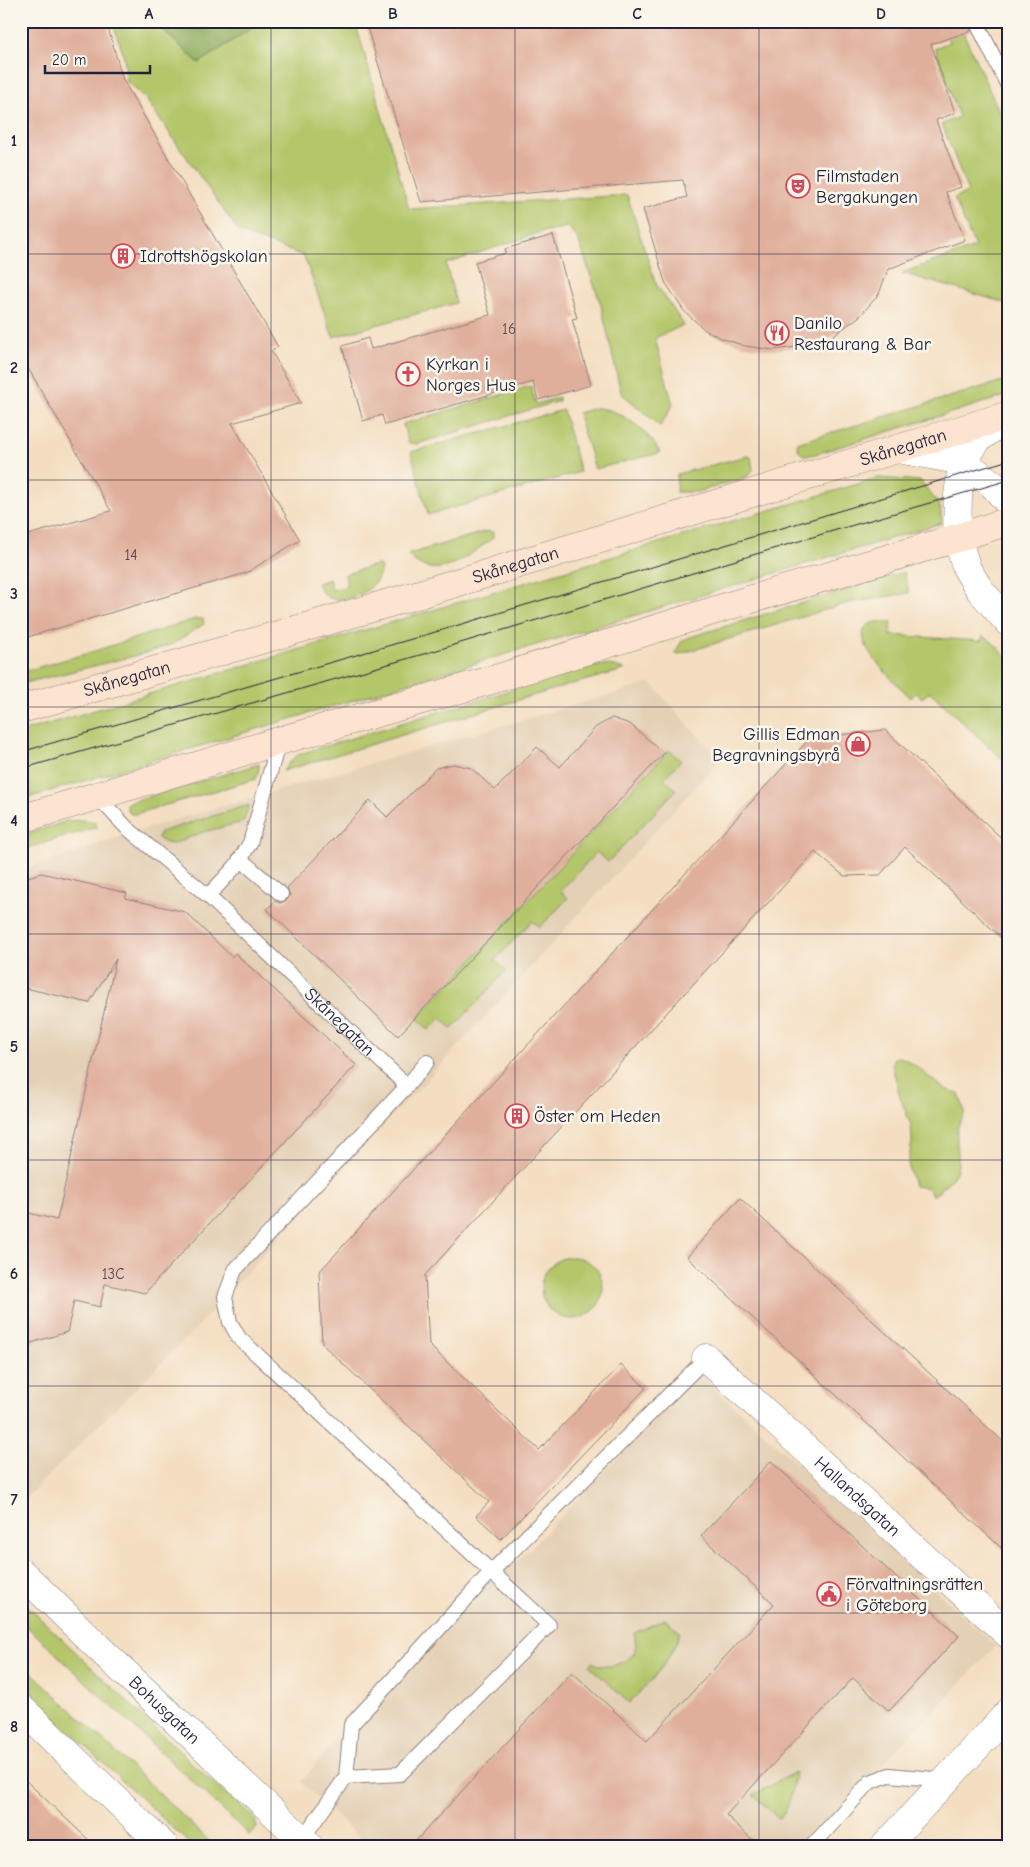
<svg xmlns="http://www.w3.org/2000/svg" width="1030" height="1867" viewBox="0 0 1030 1867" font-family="'Comic Neue',sans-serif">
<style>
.built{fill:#e4d0b5}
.green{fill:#b3c669;stroke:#6a7452}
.forest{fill:#8eab5d;stroke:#58664c}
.building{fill:#e0af9b}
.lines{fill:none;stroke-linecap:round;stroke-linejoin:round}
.service-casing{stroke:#8b807e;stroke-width:16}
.minor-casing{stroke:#8b807e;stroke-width:29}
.tertiary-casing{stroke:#8b807e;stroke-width:29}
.secondary-casing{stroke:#8b807e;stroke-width:29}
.service{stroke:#fff;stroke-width:14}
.minor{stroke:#fff;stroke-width:28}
.tertiary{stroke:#fff;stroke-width:28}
.secondary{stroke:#fde4d1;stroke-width:28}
.tram{stroke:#22223b;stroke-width:1}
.grid{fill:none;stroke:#22223b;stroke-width:1;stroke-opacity:0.55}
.labels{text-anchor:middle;stroke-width:5;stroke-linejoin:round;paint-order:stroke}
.number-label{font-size:15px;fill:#524553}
.poi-label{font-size:18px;fill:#22223b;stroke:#fbf7ec;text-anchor:start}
.street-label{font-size:18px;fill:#22223b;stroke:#fbf7ec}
.neatline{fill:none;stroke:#22223b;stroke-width:2}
.grid-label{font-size:16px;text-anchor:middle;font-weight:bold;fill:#22223b}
</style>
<rect width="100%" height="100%" fill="#fbf7ec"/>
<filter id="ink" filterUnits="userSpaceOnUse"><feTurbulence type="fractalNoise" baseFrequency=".02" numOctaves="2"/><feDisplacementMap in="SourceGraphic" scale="10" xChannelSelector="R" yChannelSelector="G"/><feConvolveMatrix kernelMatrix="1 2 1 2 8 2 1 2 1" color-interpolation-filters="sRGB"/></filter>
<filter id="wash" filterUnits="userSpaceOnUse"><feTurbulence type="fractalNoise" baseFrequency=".0096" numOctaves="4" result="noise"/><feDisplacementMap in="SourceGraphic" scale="20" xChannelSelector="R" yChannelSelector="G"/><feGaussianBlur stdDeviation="1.12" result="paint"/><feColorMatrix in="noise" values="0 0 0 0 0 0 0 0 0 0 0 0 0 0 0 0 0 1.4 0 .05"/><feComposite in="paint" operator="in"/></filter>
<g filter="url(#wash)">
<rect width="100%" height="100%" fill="#f4dec1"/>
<g class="built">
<path d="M 651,683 L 720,760 L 428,1079 L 399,1108 L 192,1332 L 21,1503 L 21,871 L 147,828 Z"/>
<path d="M 699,1374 L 996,1646 L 804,1846 L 368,1846 L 301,1782 L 468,1581 L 516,1563 Z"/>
</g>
<g class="green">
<path d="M 112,21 L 153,21 L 199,63 L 262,21 L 355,21 L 409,209 L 627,195 L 656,284 L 684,325 L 655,338 L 673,405 L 660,426 L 621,393 L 601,305 L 578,239 L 568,227 L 542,232 L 446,264 L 456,303 L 333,337 L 304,256 L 239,232 L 145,98 L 127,82 L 124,56 Z"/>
<path d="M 941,21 L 958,21 L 1009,133 L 1009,304 L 902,273 L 975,247 L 954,198 L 968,192 L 942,124 L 959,117 L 935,48 L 949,42 Z"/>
<path d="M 1009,379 L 1009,395 L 819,453 C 806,456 799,458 797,443 Z"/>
<path d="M 531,386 L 536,404 L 559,397 L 559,401 L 417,444 L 410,443 L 408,442 L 403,424 Z"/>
<path d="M 595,408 C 618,407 650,432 660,453 L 595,469 L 578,415 L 578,413 Z"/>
<path d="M 563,410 L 580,472 L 428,515 L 411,452 Z"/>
<path d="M 747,456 L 751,457 L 753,470 L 747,477 L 698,492 L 676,492 L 677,474 Z"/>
<path d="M 878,478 L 921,481 L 940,506 L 942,523 L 21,800 L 21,732 Z"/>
<path d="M 487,531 L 493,532 L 493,538 C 467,556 436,586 408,555 L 409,554 Z"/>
<path d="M 376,565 L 379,565 L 381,567 C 380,573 378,579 373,585 C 363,596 335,607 323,593 C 320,591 319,586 317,583 L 329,579 L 332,590 L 347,586 L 345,574 Z"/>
<path d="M 904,572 L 909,593 L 848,603 L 680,654 L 674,654 L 682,641 L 690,637 Z"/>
<path d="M 195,619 L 203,619 L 204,624 L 172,644 L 150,652 L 21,684 L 21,672 L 85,654 Z"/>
<path d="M 892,622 L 890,635 L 981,641 L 983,636 C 995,642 1002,652 1009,662 L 1009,765 L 930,692 L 922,698 L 916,693 L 911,698 C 901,688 841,635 872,623 C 878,621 886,622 892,622 Z"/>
<path d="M 604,665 L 615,666 L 624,669 L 624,670 L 565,686 L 283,771 L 290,762 L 299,754 L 554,677 L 591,667 Z"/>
<path d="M 669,750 L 681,761 L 664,778 L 676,790 L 608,862 L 597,852 L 560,891 L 568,898 L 540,927 L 532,921 L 495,960 L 506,971 L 452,1029 L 441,1018 L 429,1030 L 417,1018 Z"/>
<path d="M 259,764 L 259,768 L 256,779 L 135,814 L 131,814 L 127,810 L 127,803 Z"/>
<path d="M 249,805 L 243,822 L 203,832 L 173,844 L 166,843 L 158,838 L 160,832 Z"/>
<path d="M 84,820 L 95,822 L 97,827 L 21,850 L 21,836 L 67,821 Z"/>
<path d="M 897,1057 C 916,1058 935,1090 959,1094 L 965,1112 C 962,1118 958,1124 957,1130 C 955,1156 968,1171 939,1189 L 940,1191 L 932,1196 L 928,1188 L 914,1186 L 908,1164 L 912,1142 L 911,1125 L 900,1097 L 892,1064 L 893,1059 Z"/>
<circle cx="572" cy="1288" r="31"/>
<path d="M 21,1600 L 214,1784 L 254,1817 L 257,1828 L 249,1835 L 21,1621 Z"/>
<path d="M 665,1619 L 680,1632 C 670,1663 652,1680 629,1703 L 589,1665 L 592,1662 C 607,1671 622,1664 634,1654 L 636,1644 L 634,1633 Z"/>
<path d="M 21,1662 L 208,1840 L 214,1846 L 192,1846 L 21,1686 Z"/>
<path d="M 795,1772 C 792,1787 791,1809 779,1819 L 753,1795 Z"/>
</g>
<path class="forest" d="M 153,21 L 262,21 L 199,63 Z"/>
<g id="blocks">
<g class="building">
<path d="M 21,21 L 106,21 L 123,80 L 278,347 L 271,351 L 301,403 L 232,423 L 300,540 L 246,573 L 21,639 L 21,537 L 111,511 L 21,356 Z"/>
<path d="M 365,21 L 967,21 L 971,31 L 931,44 L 955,113 L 936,120 L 961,187 L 946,192 L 965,240 L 888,269 L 879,294 L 860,316 L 831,337 L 805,346 L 773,350 L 745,346 L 721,338 L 705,330 L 684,311 L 665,282 L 643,209 L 687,197 L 683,180 L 421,202 Z"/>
<path d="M 553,235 L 577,318 L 572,319 L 591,385 L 538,400 L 533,382 L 385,425 L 382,415 L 363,421 L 342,346 L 368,338 L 371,349 L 490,315 L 475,262 L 506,253 L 505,249 Z"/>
<path d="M 612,718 L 630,724 L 664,753 L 398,1036 L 267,909 L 275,901 L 280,903 L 287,900 L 290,895 L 287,888 L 370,800 L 387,817 L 436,768 L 453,764 L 471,768 L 495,790 L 537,747 L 560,767 L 596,727 Z"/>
<path d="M 885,730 L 1009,845 L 1009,945 L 905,847 L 880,875 L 844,876 L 815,852 L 425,1275 L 429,1345 L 539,1450 L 621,1365 L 646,1388 L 501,1539 L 476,1516 L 489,1502 L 322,1344 L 319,1272 L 810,738 Z"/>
<path d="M 41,873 L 127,893 L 125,898 L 185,912 L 232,957 L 235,953 L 356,1065 L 145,1293 L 105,1284 L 100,1307 L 74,1301 L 67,1332 L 21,1346 L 21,1211 L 57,1220 L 116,959 L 89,1003 L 21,987 L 21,879 Z"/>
<path d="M 740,1198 L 1009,1447 L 1009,1555 L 687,1257 Z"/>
<path d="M 771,1461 L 959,1636 L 889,1711 L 853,1678 L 726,1815 L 759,1846 L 411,1846 L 572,1672 L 647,1741 L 774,1604 L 701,1536 Z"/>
<path d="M 21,1776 L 95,1846 L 21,1846 Z"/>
</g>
</g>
</g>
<g filter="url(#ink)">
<use href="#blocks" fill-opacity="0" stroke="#8b807e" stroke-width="1"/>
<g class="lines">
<g class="service-casing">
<g id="service">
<path d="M 976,21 L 1009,88"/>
<path d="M 97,796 L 126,827 L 208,896 L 236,866 L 250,843 L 279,741"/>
<path d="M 240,859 L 281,894"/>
<path id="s1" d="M 208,896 L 407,1086"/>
<path d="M 346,1777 L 351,1725 L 490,1573 L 706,1358"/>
<path d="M 300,1842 L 346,1777 L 400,1774 L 549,1625 L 239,1338 L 230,1322 L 225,1297 L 235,1270 L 407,1086 L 427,1062"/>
<path d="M 812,1846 L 870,1782 L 889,1775 L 946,1780"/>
</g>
</g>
<g class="minor-casing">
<g id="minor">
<path id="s2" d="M 706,1358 L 1009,1635"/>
<path id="s3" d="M 21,1572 L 104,1653 L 309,1846"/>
<path d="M 21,1708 L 164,1846"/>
<path d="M 885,1846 L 1009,1712"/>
</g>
</g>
<g class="tertiary-casing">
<g id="tertiary">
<path d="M 1009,416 L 978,439 L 963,461 L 958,495 L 957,538 L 967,569 L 980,590 L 1009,623"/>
<path d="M 898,449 L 963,461 L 993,485 L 1009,503"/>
</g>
</g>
<g class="secondary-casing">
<g id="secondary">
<path id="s4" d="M 21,709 L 403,599 L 1009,415"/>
<path d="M 21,819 L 279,741 L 495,679 L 735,604 L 957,538 L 1009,521"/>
</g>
</g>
<use href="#service" class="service"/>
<use href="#minor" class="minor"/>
<use href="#tertiary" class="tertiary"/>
<use href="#secondary" class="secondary"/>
<g class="tram">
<path d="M 21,752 L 422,636 L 1009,460"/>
<path d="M 21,769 L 427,653 L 826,533 L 1009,480"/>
</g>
</g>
</g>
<path class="grid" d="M 271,21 L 271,1846M 515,21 L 515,1846M 759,21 L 759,1846M 21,254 L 1009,254M 21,480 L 1009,480M 21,707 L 1009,707M 21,934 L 1009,934M 21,1160 L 1009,1160M 21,1386 L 1009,1386M 21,1613 L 1009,1613"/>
<defs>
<g id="theatre-ring" transform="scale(1.25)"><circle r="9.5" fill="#fbf7ec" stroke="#d1495b" stroke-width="1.5"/><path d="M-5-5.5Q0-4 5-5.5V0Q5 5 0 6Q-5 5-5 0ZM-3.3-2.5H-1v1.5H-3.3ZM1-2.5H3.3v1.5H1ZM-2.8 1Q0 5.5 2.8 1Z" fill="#d1495b"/></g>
<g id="building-ring" transform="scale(1.25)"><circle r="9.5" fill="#fbf7ec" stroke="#d1495b" stroke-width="1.5"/><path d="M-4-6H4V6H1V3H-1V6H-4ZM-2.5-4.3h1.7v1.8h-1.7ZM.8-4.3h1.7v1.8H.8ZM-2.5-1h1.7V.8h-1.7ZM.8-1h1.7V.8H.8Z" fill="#d1495b"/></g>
<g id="restaurant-ring" transform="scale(1.25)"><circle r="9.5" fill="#fbf7ec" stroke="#d1495b" stroke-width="1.5"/><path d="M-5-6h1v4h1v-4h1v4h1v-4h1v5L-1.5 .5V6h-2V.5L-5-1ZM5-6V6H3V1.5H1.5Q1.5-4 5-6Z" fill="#d1495b"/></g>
<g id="church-ring" transform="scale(1.25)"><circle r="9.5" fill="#fbf7ec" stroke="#d1495b" stroke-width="1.5"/><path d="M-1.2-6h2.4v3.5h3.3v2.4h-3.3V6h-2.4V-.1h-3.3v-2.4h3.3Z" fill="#d1495b"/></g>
<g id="shop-ring" transform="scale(1.25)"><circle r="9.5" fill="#fbf7ec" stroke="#d1495b" stroke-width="1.5"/><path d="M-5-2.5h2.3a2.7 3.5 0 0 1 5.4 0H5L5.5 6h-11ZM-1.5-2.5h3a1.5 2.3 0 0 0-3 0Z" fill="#d1495b"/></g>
<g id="civic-ring" transform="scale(1.25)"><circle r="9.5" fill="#fbf7ec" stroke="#d1495b" stroke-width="1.5"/><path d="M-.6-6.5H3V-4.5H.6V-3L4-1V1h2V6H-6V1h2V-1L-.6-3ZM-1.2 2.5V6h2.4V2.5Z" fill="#d1495b"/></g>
</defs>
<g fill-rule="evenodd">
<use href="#theatre-ring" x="798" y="186"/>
<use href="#building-ring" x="123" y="256"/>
<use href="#restaurant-ring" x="777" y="333"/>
<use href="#church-ring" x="408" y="374"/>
<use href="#shop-ring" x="858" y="744"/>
<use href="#building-ring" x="517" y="1116"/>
<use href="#civic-ring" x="829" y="1594"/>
</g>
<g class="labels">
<g class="number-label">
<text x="509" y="334">16</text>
<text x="131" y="560">14</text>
<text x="113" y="1279">13C</text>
</g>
<g class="poi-label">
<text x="816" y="182">Filmstaden<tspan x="816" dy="21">Bergakungen</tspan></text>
<text x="140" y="262">Idrottshögskolan</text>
<text x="794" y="329">Danilo<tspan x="794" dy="21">Restaurang &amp; Bar</tspan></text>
<text x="426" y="370">Kyrkan i<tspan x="426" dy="21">Norges Hus</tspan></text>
<text x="840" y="740" text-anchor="end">Gillis Edman<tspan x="840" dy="21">Begravningsbyrå</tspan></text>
<text x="534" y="1122">Öster om Heden</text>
<text x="846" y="1590">Förvaltningsrätten<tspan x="846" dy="21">i Göteborg</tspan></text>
</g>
<g class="street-label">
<text dy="6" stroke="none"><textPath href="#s4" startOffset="920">Skånegatan</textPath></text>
<text dy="6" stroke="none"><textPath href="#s4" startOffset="515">Skånegatan</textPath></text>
<text dy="6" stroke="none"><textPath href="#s4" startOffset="110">Skånegatan</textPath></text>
<text dy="6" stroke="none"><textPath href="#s1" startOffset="182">Skånegatan</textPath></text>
<text dy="6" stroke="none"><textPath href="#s2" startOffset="205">Hallandsgatan</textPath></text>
<text dy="6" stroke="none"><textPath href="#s3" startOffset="199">Bohusgatan</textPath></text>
</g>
</g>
<rect width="1030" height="1867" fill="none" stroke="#fbf7ec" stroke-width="55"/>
<path d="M45 65v8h105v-8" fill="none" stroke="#22223b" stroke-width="2.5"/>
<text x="52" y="65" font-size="15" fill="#22223b" stroke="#fbf7ec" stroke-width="4" paint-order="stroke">20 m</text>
<rect x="28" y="28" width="974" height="1812" class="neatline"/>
<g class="grid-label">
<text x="149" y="19">A</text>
<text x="393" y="19">B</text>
<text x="637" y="19">C</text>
<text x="881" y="19">D</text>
<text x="14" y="146">1</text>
<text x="14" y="373">2</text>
<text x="14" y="599">3</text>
<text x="14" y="826">4</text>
<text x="14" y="1052">5</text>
<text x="14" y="1279">6</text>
<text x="14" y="1505">7</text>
<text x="14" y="1732">8</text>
</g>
</svg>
